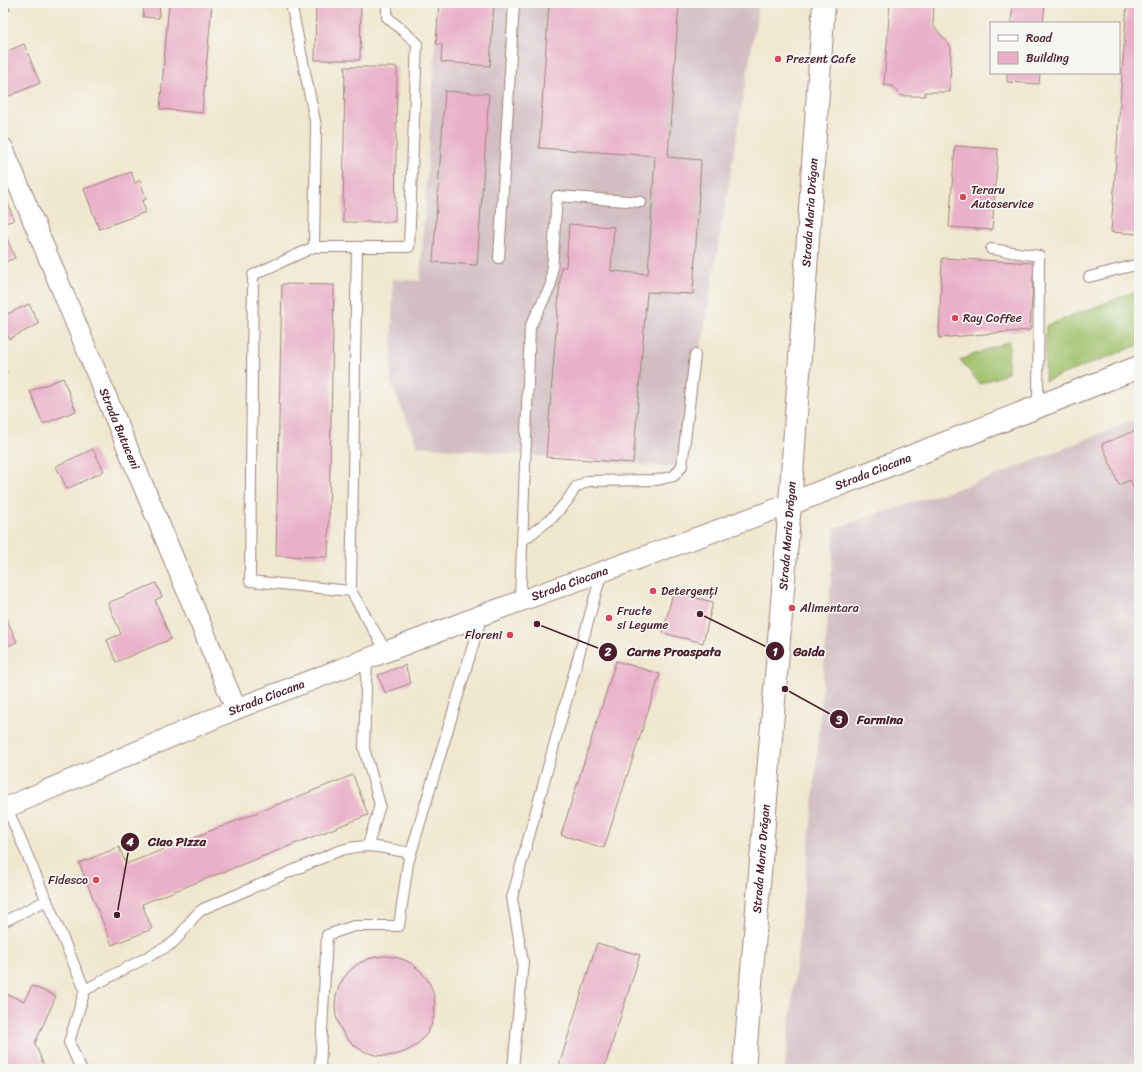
<svg xmlns="http://www.w3.org/2000/svg" width="1142" height="1072" viewBox="0 0 1142 1072" font-family="Sriracha,sans-serif">
<style>
.industrial{fill:#d2bec2}
.grass{fill:#9fc069;stroke:#74704a}
.building{fill:#e9b0c8}
.lines{fill:none;stroke-linecap:round;stroke-linejoin:round}
.service-casing{stroke:#9d837d;stroke-width:12}
.minor-casing{stroke:#9d837d;stroke-width:22}
.tertiary-casing{stroke:#9d837d;stroke-width:24}
.secondary-casing{stroke:#9d837d;stroke-width:24}
.service{stroke:#fff;stroke-width:10}
.minor{stroke:#fff;stroke-width:20}
.tertiary{stroke:#fff;stroke-width:22}
.secondary{stroke:#fff;stroke-width:22}
.poi-dot{fill:#d1495b;stroke:#f6f6f2;stroke-width:1.5}
.labels{text-anchor:middle;stroke-width:3.5;stroke-linejoin:round;paint-order:stroke}
.poi-label{font-size:12px;fill:#4a1f2b;stroke:#f6f6f2;text-anchor:start}
.street-label{font-size:12px;fill:#4a1f2b;stroke:#f6f6f2}
.leader{fill:none;stroke:#4a1f2b;stroke-width:1.5}
.callout-dot{fill:#4a1f2b;stroke:#f6f6f2;stroke-width:1.5}
.mark-label{font-size:12px;text-anchor:middle;font-weight:bold;fill:#fff}
.callout-label{font-size:13px;text-anchor:middle;font-weight:bold;fill:#4a1f2b;stroke:#f6f6f2;stroke-width:3.5;stroke-linejoin:round;paint-order:stroke}
</style>
<rect width="100%" height="100%" fill="#f6f6f2"/>
<filter id="ink" filterUnits="userSpaceOnUse"><feTurbulence type="fractalNoise" baseFrequency=".025" numOctaves="2"/><feDisplacementMap in="SourceGraphic" scale="8" xChannelSelector="R" yChannelSelector="G"/><feConvolveMatrix kernelMatrix="1 2 1 2 8 2 1 2 1" color-interpolation-filters="sRGB"/></filter>
<filter id="wash" filterUnits="userSpaceOnUse"><feTurbulence type="fractalNoise" baseFrequency=".012" numOctaves="4" result="noise"/><feDisplacementMap in="SourceGraphic" scale="16" xChannelSelector="R" yChannelSelector="G"/><feGaussianBlur stdDeviation="0.9" result="paint"/><feColorMatrix in="noise" values="0 0 0 0 0 0 0 0 0 0 0 0 0 0 0 0 0 1.4 0 .05"/><feComposite in="paint" operator="in"/></filter>
<g filter="url(#wash)">
<rect width="100%" height="100%" fill="#f0e7cf"/>
<g class="industrial">
<path d="M 438,3 L 759,3 L 681,468 L 418,446 L 391,383 L 393,279 L 420,281 Z"/>
<path d="M 1139,418 L 1139,1069 L 785,1069 L 813,803 L 835,528 L 990,478 Z"/>
</g>
<g class="grass">
<path d="M 1139,290 L 1139,345 L 1045,381 L 1046,326 Z"/>
<path d="M 1009,341 L 1008,373 L 980,384 L 960,360 Z"/>
</g>
<g id="blocks">
<g class="building">
<path d="M 3,3 L 7,3 L 10,10 L 3,13 Z"/>
<path d="M 144,3 L 160,3 L 159,18 L 143,17 Z"/>
<path d="M 169,3 L 212,3 L 202,113 L 160,109 Z"/>
<path d="M 316,3 L 361,3 L 360,60 L 315,60 Z"/>
<path d="M 439,3 L 494,3 L 490,66 L 441,62 L 442,44 L 436,44 Z"/>
<path d="M 549,3 L 679,3 L 668,157 L 701,160 L 693,294 L 647,292 L 633,463 L 546,457 L 561,267 L 566,267 L 569,224 L 614,227 L 611,271 L 648,274 L 655,156 L 539,148 Z"/>
<path d="M 890,3 L 934,3 L 933,25 L 951,47 L 950,92 L 925,92 L 925,96 L 901,96 L 892,86 L 884,85 Z"/>
<path d="M 1013,3 L 1045,3 L 1043,23 L 1011,23 Z"/>
<path d="M 1127,3 L 1139,3 L 1139,234 L 1111,232 Z"/>
<path d="M 24,44 L 40,83 L 9,96 L 3,81 L 3,53 Z"/>
<path d="M 345,67 L 397,67 L 395,222 L 343,222 Z"/>
<path d="M 1007,73 L 1040,73 L 1039,84 L 1007,82 Z"/>
<path d="M 445,91 L 489,94 L 477,265 L 433,262 Z"/>
<path d="M 955,146 L 998,149 L 992,230 L 949,227 Z"/>
<path d="M 131,172 L 135,183 L 140,180 L 146,199 L 142,201 L 146,212 L 99,229 L 84,189 Z"/>
<path d="M 3,191 L 14,220 L 3,224 Z"/>
<path d="M 3,229 L 15,258 L 3,263 Z"/>
<path d="M 942,258 L 1034,263 L 1030,330 L 939,338 Z"/>
<path d="M 282,284 L 334,285 L 328,557 L 276,556 Z"/>
<path d="M 29,304 L 39,324 L 9,339 L 3,327 L 3,316 Z"/>
<path d="M 3,363 L 7,373 L 3,375 Z"/>
<path d="M 63,378 L 76,411 L 43,424 L 30,391 Z"/>
<path d="M 1139,429 L 1139,502 L 1130,480 L 1119,485 L 1102,444 Z"/>
<path d="M 93,449 L 104,471 L 67,489 L 56,466 Z"/>
<path d="M 156,583 L 162,597 L 155,600 L 171,639 L 116,662 L 107,640 L 121,634 L 108,603 Z"/>
<path d="M 673,592 L 713,602 L 703,643 L 663,633 Z"/>
<path d="M 3,611 L 17,642 L 3,648 Z"/>
<path d="M 616,661 L 660,674 L 604,848 L 561,835 Z"/>
<path d="M 405,665 L 411,683 L 385,693 L 378,675 Z"/>
<path d="M 353,775 L 368,815 L 142,904 L 152,929 L 112,945 L 79,863 L 119,847 L 126,864 Z"/>
<path d="M 597,943 L 640,955 L 604,1069 L 558,1069 Z"/>
<circle cx="385" cy="1006" r="50"/>
<path d="M 32,986 L 56,996 L 35,1043 L 45,1069 L 3,1069 L 3,996 L 4,993 L 24,1001 Z"/>
</g>
</g>
</g>
<g filter="url(#ink)">
<use href="#blocks" fill-opacity="0" stroke="#9d837d" stroke-width="1"/>
<g class="lines">
<g class="service-casing">
<g id="service">
<path d="M 291,3 L 316,126 L 314,247 L 253,275 L 250,581 L 351,591 L 386,651"/>
<path d="M 314,247 L 409,247 L 417,43 L 387,17 L 387,3"/>
<path d="M 991,249 L 1039,256 L 1038,406"/>
<path d="M 499,258 L 514,3"/>
<path d="M 1089,277 L 1139,264"/>
<path d="M 522,541 L 553,517 L 567,501 L 576,487 L 588,481 L 657,480 L 674,476 L 682,466 L 695,355"/>
<path d="M 351,591 L 357,247"/>
<path d="M 520,601 L 530,327 L 551,285 L 557,196 L 641,202"/>
<path d="M 367,659 L 364,748 L 380,805 L 368,845"/>
<path d="M 7,808 L 85,990 L 69,1042 L 81,1069"/>
<path d="M 3,922 L 47,900"/>
<path d="M 85,990 L 170,945 C 184,935 189,918 203,909 L 336,852 C 365,841 382,848 411,853"/>
<path d="M 320,1069 L 327,935 L 354,926 L 399,926 L 408,863 L 482,615"/>
<path d="M 513,1069 L 523,962 L 512,898 L 602,571"/>
</g>
</g>
<g class="minor-casing">
<g id="minor">
<path id="s1" d="M 3,148 L 236,709"/>
<path id="s2" d="M 3,809 L 236,709 L 482,615 L 790,504"/>
</g>
</g>
<g class="tertiary-casing">
<g id="tertiary">
<path id="s3" d="M 790,504 L 1139,367"/>
</g>
</g>
<g class="secondary-casing">
<g id="secondary">
<path id="s4" d="M 744,1069 L 790,504 L 824,3"/>
</g>
</g>
<use href="#service" class="service"/>
<use href="#minor" class="minor"/>
<use href="#tertiary" class="tertiary"/>
<use href="#secondary" class="secondary"/>
</g>
</g>
<g class="poi-dot">
<circle cx="778" cy="59" r="4"/>
<circle cx="963" cy="197" r="4"/>
<circle cx="955" cy="318" r="4"/>
<circle cx="653" cy="591" r="4"/>
<circle cx="792" cy="608" r="4"/>
<circle cx="609" cy="618" r="4"/>
<circle cx="510" cy="635" r="4"/>
<circle cx="96" cy="880" r="4"/>
</g>
<g class="labels">
<g class="poi-label">
<text x="786" y="63">Prezent Cafe</text>
<text x="971" y="194">Teraru<tspan x="971" dy="14">Autoservice</tspan></text>
<text x="963" y="322">Ray Coffee</text>
<text x="661" y="595">Detergenți</text>
<text x="800" y="612">Alimentara</text>
<text x="617" y="615">Fructe<tspan x="617" dy="14">si Legume</tspan></text>
<text x="502" y="639" text-anchor="end">Floreni</text>
<text x="88" y="884" text-anchor="end">Fidesco</text>
</g>
<g class="street-label">
<text dy="4" stroke="none"><textPath href="#s4" startOffset="859">Strada Maria Drăgan</textPath></text>
<text dy="4" stroke="none"><textPath href="#s1" startOffset="304">Strada Butuceni</textPath></text>
<text dy="4" stroke="none"><textPath href="#s3" startOffset="89">Strada Ciocana</textPath></text>
<text dy="4" stroke="none"><textPath href="#s4" startOffset="535">Strada Maria Drăgan</textPath></text>
<text dy="4" stroke="none"><textPath href="#s2" startOffset="610">Strada Ciocana</textPath></text>
<text dy="4" stroke="none"><textPath href="#s2" startOffset="286">Strada Ciocana</textPath></text>
<text dy="4" stroke="none"><textPath href="#s4" startOffset="211">Strada Maria Drăgan</textPath></text>
</g>
</g>
<path class="leader" d="M700 614L775 651M537 624L608 652M785 689L839 719M117 915L130 842"/>
<g class="callout-dot">
<circle cx="700" cy="614" r="4"/>
<circle cx="537" cy="624" r="4"/>
<circle cx="785" cy="689" r="4"/>
<circle cx="117" cy="915" r="4"/>
<circle cx="775" cy="651" r="10"/>
<circle cx="608" cy="652" r="10"/>
<circle cx="839" cy="719" r="10"/>
<circle cx="130" cy="842" r="10"/>
</g>
<g class="mark-label">
<text x="775" y="656">1</text>
<text x="608" y="656">2</text>
<text x="839" y="724">3</text>
<text x="130" y="846">4</text>
</g>
<g class="callout-label">
<text x="809" y="656">Gaida</text>
<text x="674" y="656">Carne Proaspata</text>
<text x="880" y="724">Farmina</text>
<text x="177" y="846">Ciao Pizza</text>
</g>
<rect width="1142" height="1072" fill="none" stroke="#f6f6f2" stroke-width="16"/>
<rect x="990" y="22" width="130" height="52" fill="#f6f6f2" stroke="#b1a0a2"/>
<rect x="998" y="35" width="20" height="6" fill="#ffffff" stroke="#b1a0a2"/>
<text x="1026" y="42" font-size="12" fill="#4a1f2b">Road</text>
<rect x="998" y="52" width="20" height="12" fill="#e9b0c8" stroke="#b1a0a2"/>
<text x="1026" y="62" font-size="12" fill="#4a1f2b">Building</text>
</svg>
